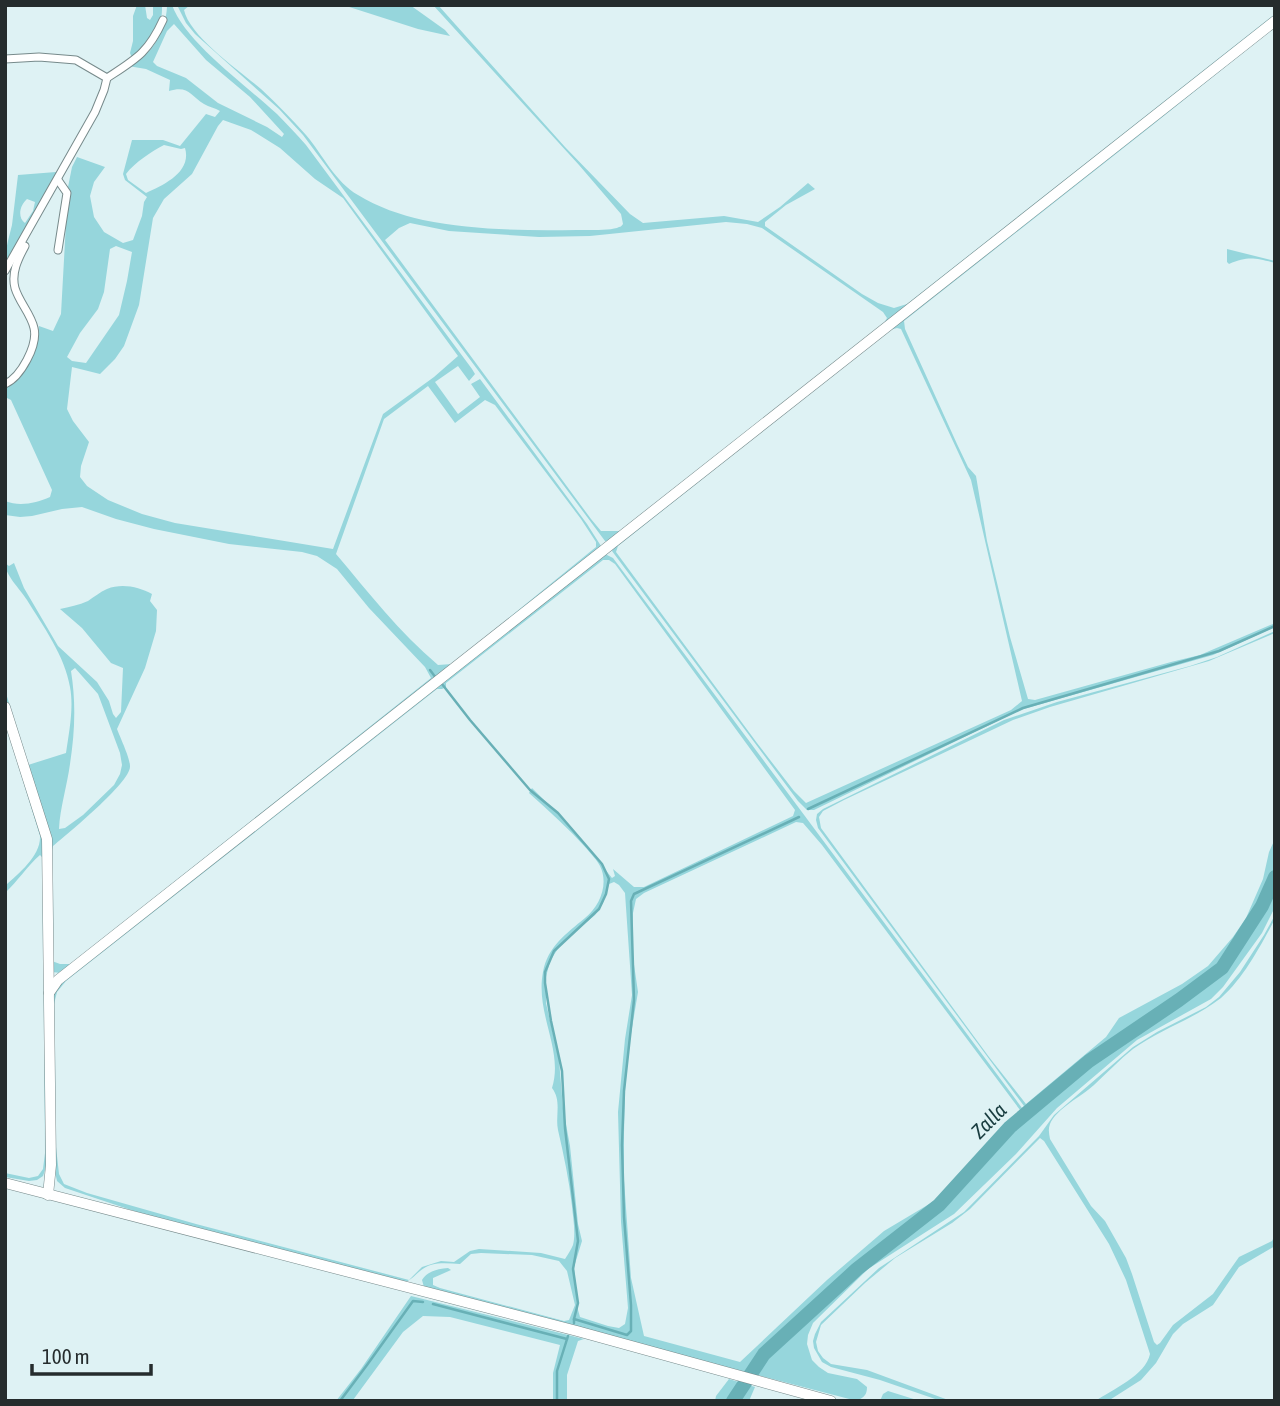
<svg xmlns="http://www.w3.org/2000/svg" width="1280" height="1406" viewBox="0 0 1280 1406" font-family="'Asap Condensed',sans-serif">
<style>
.green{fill:#96d6dc;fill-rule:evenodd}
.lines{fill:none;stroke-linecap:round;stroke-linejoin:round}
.stream{stroke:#68b0b6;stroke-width:2.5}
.river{stroke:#68b0b6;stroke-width:14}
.street-casing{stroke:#778a8b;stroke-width:9}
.secondary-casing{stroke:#778a8b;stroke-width:11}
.street{stroke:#fff;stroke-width:7}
.secondary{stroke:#fff;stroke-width:10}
.labels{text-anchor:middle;stroke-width:7;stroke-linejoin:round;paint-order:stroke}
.water-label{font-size:21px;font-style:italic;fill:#183c3f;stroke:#def2f4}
</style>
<rect width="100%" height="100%" fill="#def2f4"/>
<g class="green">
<path d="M 137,5 L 145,5 L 147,18 L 150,20 L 153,15 L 153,5 L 162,5 C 163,32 150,41 132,58 L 130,53 L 133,41 L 133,16 Z"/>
<path d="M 167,5 L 172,5 C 185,42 247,86 277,114 C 287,124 297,135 306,145 L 472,369 L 475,374 L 469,381 L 458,366 L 435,382 L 458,414 L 480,397 L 471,384 L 480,379 L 587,524 L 601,546 L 61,973 L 52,972 L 47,833 L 5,697 L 5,690 L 28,765 L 66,753 C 69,732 74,708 70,687 C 65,656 43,626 27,600 C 20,589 5,575 5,563 L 9,566 L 14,563 L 24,588 L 58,646 L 97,682 L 109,701 L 113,714 L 116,718 L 121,712 L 123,668 L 111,663 L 82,628 L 60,609 C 69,607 79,605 88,601 C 94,597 100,592 107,589 C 122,583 139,587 152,594 L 150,601 L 157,610 L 156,631 L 145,668 L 117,729 C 120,737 130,758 130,766 C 131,782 67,834 53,846 L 51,854 L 52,961 L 60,964 L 71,964 L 431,678 L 425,667 L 369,608 L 337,569 L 317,556 L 302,552 L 229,544 L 154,529 L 116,519 L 82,507 L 62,509 L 32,516 L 20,517 L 5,515 L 5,501 C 20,507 36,503 50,497 L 52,490 L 11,400 L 5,397 L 5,386 C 23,366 37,355 39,326 L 53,331 L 61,314 L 68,187 L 72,167 L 77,157 L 105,167 L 94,182 L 90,196 L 94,217 L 104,232 L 123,243 L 133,240 L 142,216 L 144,202 L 147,197 L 125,180 L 123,174 L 132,140 L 163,140 L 180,146 L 206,114 L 215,117 L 220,111 C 215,108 209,107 204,104 C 190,95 188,85 169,91 L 170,80 L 146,69 L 128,66 C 133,63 139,60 143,57 C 157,46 167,23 167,5 ZM 174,24 L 206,60 L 250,97 L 284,134 L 282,137 L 267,127 L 218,103 L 186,78 L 157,66 L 153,62 L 167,31 ZM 223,120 L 251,130 L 280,148 L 315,179 L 343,198 L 458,356 L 434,377 L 383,414 L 333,549 L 175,523 L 142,514 L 108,500 L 87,486 L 80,477 L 81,466 L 89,442 L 73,421 L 67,409 L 72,367 L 100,374 L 115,359 L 124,346 L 139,305 L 153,218 L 164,199 L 192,174 L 218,126 ZM 164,145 L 181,149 L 185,148 C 192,172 164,185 146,193 L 128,180 L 126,174 C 134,163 152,151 164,145 ZM 116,246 L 132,252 L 127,281 L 119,315 L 86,363 L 72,361 L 67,357 L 80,333 L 98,309 L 104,292 L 110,249 ZM 428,386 L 455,423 L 485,400 L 495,405 L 581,519 L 596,542 L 596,547 L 452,664 L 438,665 C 399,632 369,593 336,554 L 384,419 ZM 75,668 L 98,694 L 120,753 L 122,765 L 120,774 L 114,785 L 83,815 L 65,828 L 59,829 C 60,808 67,786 70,764 C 75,732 76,702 71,671 Z"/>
<path d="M 177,5 L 190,5 L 184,10 C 190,37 240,71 261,89 C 277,104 292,119 306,135 C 323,155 335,182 358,195 C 377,207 401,215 423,220 C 473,230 525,231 577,230 C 586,230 612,231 619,227 C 621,227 622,225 623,224 L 621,214 L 579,165 L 433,5 L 438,5 L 565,147 L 630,214 L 643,223 L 724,216 L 758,222 L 780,207 L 808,183 L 815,189 L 786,205 L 765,222 L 765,226 L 862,294 L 878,303 L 894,308 L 907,304 L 1275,14 L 1275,18 L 608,543 L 605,541 L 303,135 L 279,109 L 195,34 L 186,23 ZM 726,222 L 747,224 L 762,228 L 883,312 L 887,318 L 884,323 L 620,531 L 601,531 L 591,519 L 385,240 L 399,228 L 410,223 L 449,231 L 539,237 L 590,236 Z"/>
<path d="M 343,5 L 410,5 L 445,30 L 450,36 L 418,29 Z"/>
<path d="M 1275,27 L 1145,131 L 904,321 L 905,329 L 957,444 L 968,467 L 976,476 L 987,541 L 1010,637 L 1028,699 L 1035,700 L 1171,662 L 1200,655 L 1275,623 L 1275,627 L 1213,655 L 1020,710 L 814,810 L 807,810 L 798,801 L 612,551 L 614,546 ZM 897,328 L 901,329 L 971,480 L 1022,701 L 1011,710 L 806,803 L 794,791 L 757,743 L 616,552 L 618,546 L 890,330 Z"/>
<path d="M 56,172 L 57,176 L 5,263 C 5,249 9,238 12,225 C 14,208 16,192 18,175 ZM 27,199 L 35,202 L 33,211 L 25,223 C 17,217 20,205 27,199 Z"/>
<path d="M 1227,249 L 1275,261 L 1275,263 C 1255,258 1248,256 1229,264 L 1227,262 Z"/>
<path d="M 603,555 L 607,555 L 613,558 L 1022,1108 L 1024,1106 L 818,828 L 816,820 L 817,814 L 823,809 L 1004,720 L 1057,702 L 1190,666 L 1217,657 L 1275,631 L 1275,633 L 1209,661 L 1050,707 L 1013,720 L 844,800 L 823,811 L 819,817 L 821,828 L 989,1057 L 1026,1104 L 1106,1037 L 1119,1018 L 1182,984 L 1208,966 L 1233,937 L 1246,918 L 1263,879 L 1269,852 L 1275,839 L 1275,907 L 1262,933 L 1223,987 L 1211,999 L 1137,1040 L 1057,1108 L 1016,1154 L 954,1214 L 868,1269 L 813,1323 L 808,1335 L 807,1344 L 812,1360 L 819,1367 L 828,1373 L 857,1379 L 867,1387 C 867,1395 864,1397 857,1401 L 428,1289 L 424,1287 L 422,1280 C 428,1271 437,1269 448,1268 L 451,1270 L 433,1278 L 433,1285 L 440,1288 L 564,1321 L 569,1320 L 575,1305 L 567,1271 L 559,1261 L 532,1255 L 481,1253 L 471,1254 L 460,1264 C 446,1263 431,1261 420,1271 C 415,1275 412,1279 406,1282 L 137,1212 L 65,1188 L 57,1181 L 55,1172 L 53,992 L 62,981 ZM 603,560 L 609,560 L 615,564 L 795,810 L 793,816 L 644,887 L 634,887 L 613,869 L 615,876 L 612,878 L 571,827 L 532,788 L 529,793 C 549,811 569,829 587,849 C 591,854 597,860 600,866 C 609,884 600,906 585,918 C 566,934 548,946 543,972 C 535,1014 564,1050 552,1088 C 562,1101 555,1116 558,1130 C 564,1156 569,1180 572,1206 C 573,1218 576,1233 573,1245 C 571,1250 568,1254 565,1259 L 541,1253 L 479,1249 L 470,1251 L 454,1262 L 441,1261 L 422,1267 L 409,1280 L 196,1224 L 87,1193 L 64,1184 L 59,1174 L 55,1138 L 54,1004 L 57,992 L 66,981 L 437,689 L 442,689 L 446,687 L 446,683 ZM 796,822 L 803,823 L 822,845 L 1020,1110 L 999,1131 L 964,1178 L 941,1197 L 884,1231 L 827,1280 L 740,1362 L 644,1336 L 631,1278 L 624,1180 L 624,1133 L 625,1089 L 629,1046 L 638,992 L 632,951 L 633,913 L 636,899 L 644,893 ZM 614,882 L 619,885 L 625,893 L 632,995 L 625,1039 L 618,1112 L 621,1222 L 628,1308 L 625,1324 L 619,1328 L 608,1326 L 580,1317 L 578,1310 L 574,1267 L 582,1241 L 578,1224 L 570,1146 L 563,1108 L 559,1060 L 546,1003 L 546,977 L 550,961 L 561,944 L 595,915 L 603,903 L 609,884 Z"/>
<path d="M 5,722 L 43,842 L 47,1125 L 46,1167 L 43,1176 L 37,1180 L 29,1181 L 5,1177 L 5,1173 L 29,1178 L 38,1176 L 43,1169 L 45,1153 L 43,858 L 40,855 C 27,866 18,881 5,893 L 5,886 C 19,873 41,856 40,836 Z"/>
<path d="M 1275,915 L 1275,919 C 1261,945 1244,978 1221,998 C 1194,1019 1161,1029 1133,1049 C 1119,1060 1107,1073 1094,1085 C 1082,1096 1056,1109 1050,1124 C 1048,1129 1049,1134 1050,1139 L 1091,1206 L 1105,1221 L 1126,1258 L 1132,1274 L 1154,1342 L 1157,1345 L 1160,1343 L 1173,1325 L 1213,1294 L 1239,1257 L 1272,1241 L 1275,1235 L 1275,1246 L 1239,1267 L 1213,1305 L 1183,1324 L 1173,1334 L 1156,1363 L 1141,1380 L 1108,1401 L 1095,1401 C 1112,1390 1146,1375 1150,1354 L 1126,1280 L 1109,1244 L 1044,1141 L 1040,1138 L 970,1209 L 952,1223 L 895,1258 L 865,1283 L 821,1325 L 816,1342 L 818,1351 L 823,1358 L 831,1364 L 867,1370 L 951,1401 L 941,1401 L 880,1380 L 831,1367 L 822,1362 L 814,1348 L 813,1341 L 815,1334 L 821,1322 L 879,1268 L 964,1212 L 1039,1136 L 1054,1115 L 1133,1047 L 1157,1032 L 1206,1007 L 1219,997 L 1240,972 L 1264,935 Z"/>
<path d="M 411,1296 L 584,1339 L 578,1341 L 567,1375 L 567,1401 L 553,1401 L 553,1373 L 560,1345 L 450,1317 L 423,1316 L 403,1332 L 353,1400 L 336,1401 L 361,1369 Z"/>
<path d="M 729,1379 L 755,1387 L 749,1401 L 715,1401 L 716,1396 Z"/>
<path d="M 888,1391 L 920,1401 L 880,1401 L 883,1394 Z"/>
</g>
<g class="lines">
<g class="stream">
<path d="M 430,670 L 436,678"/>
<path d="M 442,684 L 470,720 L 530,790 L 558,813 L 602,864 L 609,879 L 606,894 L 599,909 L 554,951 L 545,972 L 545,983 L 551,1021 L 562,1071 L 565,1128 L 578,1241 L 573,1269 L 578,1303 L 574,1319"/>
<path d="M 808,809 L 1023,708 L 1219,651 L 1275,626"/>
<path d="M 433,1304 L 567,1339"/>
<path d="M 574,1323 L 574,1319 L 627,1335 L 631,1331 L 631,1305 L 624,1217 L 622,1145 L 624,1091 L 634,1000 L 631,901 L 634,894 L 799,817"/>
<path d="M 340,1401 L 367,1365 L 413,1301 L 423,1302"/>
<path d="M 557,1401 L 557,1371 L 568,1336"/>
</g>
<path class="river" d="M 733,1401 L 764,1354 L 857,1269 L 939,1205 L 1010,1127 L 1089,1061 L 1179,1000 L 1222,968 L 1262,906 L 1275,877"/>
<g class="street-casing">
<g id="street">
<path d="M 5,59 L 39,57 L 76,60 L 107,78"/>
<path d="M 58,180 L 67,193 L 58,250"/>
<path d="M 5,271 L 95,112 L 104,90 L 107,78 C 136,59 148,53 163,20"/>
<path d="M 5,384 C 21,377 38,345 34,328 C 31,314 19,302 15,288 C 11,273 18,259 25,246"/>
</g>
</g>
<g class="secondary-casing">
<g id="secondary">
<path d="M 5,707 L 47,839 L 51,1165 L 48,1195"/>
<path d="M 49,993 L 58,980 L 1275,21"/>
<path d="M 5,1183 L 577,1331 L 831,1401"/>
</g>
</g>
<use href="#street" class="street"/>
<use href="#secondary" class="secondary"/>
</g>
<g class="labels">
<g class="water-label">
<text transform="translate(989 1121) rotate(-45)" y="7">Zalla</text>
</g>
</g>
<rect width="1280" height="1406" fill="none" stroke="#252c2d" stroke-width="14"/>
<path d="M32 1364v10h119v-10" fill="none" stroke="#252c2d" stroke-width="3.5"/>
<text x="42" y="1364" font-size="21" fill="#252c2d" stroke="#def2f4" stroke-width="5" paint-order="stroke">100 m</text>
</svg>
